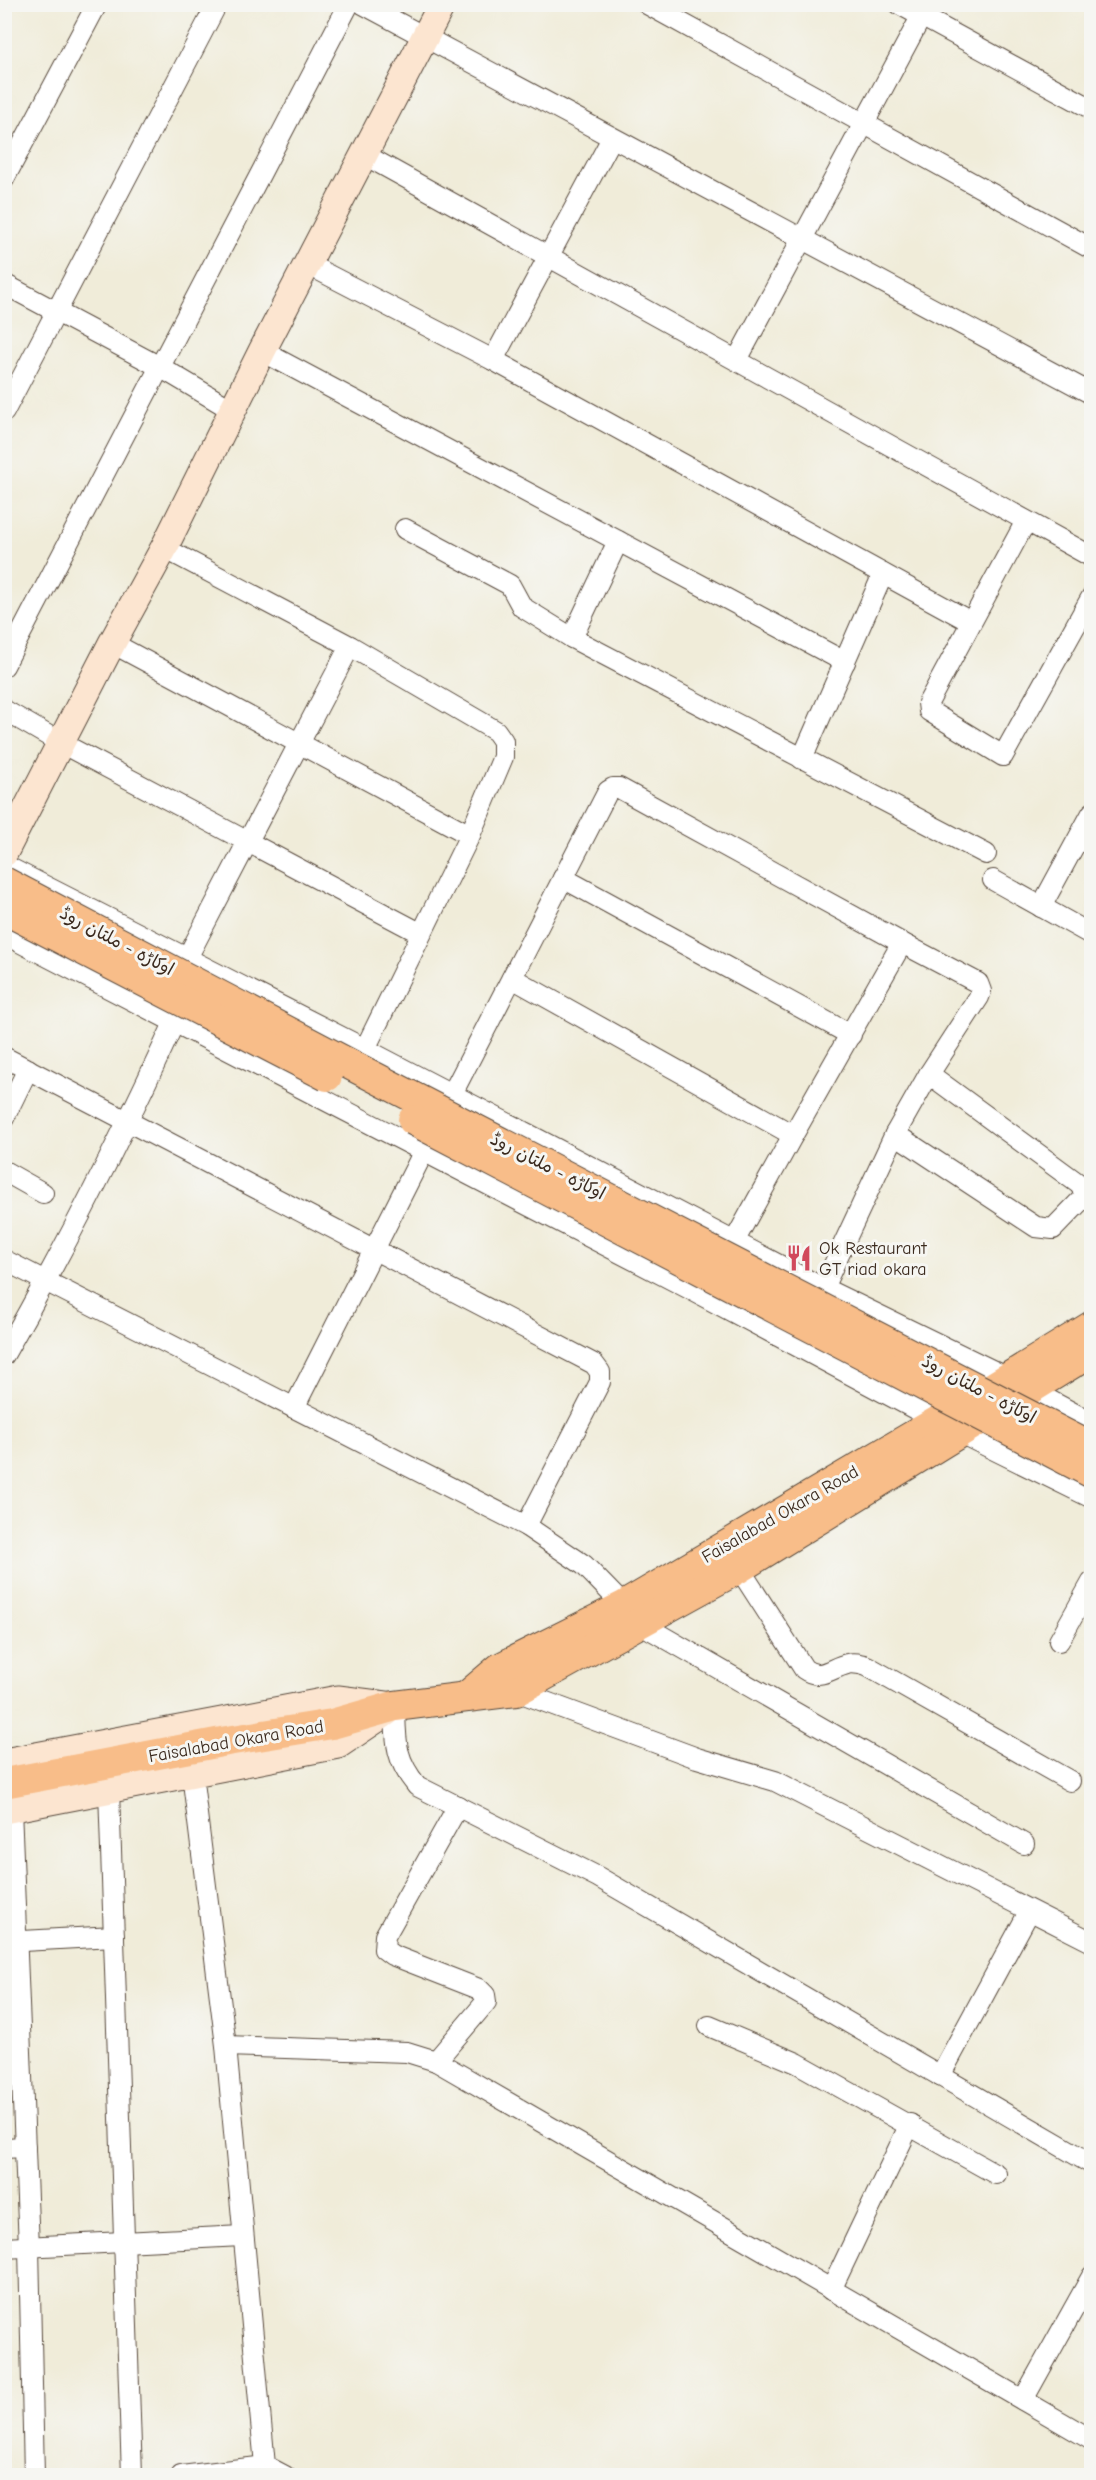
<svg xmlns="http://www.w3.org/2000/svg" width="1096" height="2480" viewBox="0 0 1096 2480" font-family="'Comic Neue','Playpen Sans Arabic',sans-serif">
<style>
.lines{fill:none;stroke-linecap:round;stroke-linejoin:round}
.street-casing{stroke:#56473a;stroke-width:22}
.secondary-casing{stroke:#56473a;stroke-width:29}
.primary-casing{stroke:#56473a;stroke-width:32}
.street{stroke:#fff;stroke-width:20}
.secondary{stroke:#fce5d0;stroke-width:27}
.primary{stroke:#f8bd89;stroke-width:30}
.primary-bridge-casing{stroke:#56473a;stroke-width:32;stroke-linecap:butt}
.primary-bridge{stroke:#f8bd89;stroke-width:30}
.labels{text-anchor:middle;stroke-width:6;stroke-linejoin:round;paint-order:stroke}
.street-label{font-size:18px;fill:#3b2a1e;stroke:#f6f6f2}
.poi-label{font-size:18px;fill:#3b2a1e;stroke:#f6f6f2;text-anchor:start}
</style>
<rect width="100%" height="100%" fill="#f6f6f2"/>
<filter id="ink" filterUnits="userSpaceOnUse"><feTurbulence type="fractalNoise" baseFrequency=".0167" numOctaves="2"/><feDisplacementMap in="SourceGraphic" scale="12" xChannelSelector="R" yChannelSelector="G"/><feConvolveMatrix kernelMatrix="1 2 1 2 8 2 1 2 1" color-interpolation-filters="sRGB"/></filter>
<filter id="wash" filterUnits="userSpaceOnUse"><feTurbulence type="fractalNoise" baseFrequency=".008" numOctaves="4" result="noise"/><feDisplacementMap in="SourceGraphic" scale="24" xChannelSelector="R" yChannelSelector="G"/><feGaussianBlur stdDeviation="1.35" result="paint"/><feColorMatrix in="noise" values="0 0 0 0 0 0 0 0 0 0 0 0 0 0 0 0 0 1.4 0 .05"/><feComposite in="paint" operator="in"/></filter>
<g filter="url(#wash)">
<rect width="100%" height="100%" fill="#f0ecd9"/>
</g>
<g filter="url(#ink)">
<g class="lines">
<g class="street-casing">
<g id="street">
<path d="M 363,4 L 1092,394"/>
<path d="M 647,4 L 1092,249"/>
<path d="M 899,4 L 1092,109"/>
<path d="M 363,154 L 1092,557"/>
<path d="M 4,179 L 97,4"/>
<path d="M 307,264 L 493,360 L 971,622"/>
<path d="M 4,284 L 160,367 L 234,411"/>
<path d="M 262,351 L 845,662"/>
<path d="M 493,360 L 612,138"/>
<path d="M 737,360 L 928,4"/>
<path d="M 4,412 L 217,4"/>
<path d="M 1026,521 L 928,703 L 929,711 L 1003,756 L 1092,596"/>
<path d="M 405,529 L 510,585 L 522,607 L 572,638 L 986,854"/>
<path d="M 164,548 L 350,646 L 496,731 L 503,741 L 503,757 L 470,835 L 365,1049"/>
<path d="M 572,638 L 618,541"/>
<path d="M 112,643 L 470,835"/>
<path d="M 4,666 L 349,4"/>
<path d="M 4,710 L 61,743 L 420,933"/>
<path d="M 802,759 L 883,574"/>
<path d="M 4,865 L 365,1049 L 823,1288 L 1008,1378 L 1092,1423"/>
<path d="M 563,878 L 851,1035"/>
<path d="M 993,880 L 1092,935"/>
<path d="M 1041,907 L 1092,813"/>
<path d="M 4,934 L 686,1287 L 960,1433 L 1092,1498"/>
<path d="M 187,958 L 350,646"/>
<path d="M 512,978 L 793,1135 L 734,1242"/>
<path d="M 4,1057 L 594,1364 L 600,1372 L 600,1382 L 526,1526"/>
<path d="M 929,1074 L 1079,1184 L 1092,1201"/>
<path d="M 452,1094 L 608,791 L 613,788 L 619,788 L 902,943"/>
<path d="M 4,1118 L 28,1069"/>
<path d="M 895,1134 L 1036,1227 L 1053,1229 L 1087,1194"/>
<path d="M 793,1135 L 902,943 L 978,983 L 981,991 L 979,997 L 929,1074 L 895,1134 L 823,1288"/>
<path d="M 4,1171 L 43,1193"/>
<path d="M 4,1260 L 526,1526 L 584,1565 L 624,1606"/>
<path d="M 4,1355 C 66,1247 122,1136 174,1023"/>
<path d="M 294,1408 L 424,1151"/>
<path d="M 739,1568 L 804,1669 C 821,1681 830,1668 847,1664 C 854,1662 860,1664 867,1666 L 1070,1781"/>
<path d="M 641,1624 L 1024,1844"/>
<path d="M 1059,1641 L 1092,1582"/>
<path d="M 516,1691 L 697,1758 L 775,1781 L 1092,1942"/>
<path d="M 395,1706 C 396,1740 394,1758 417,1786 L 598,1877 L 1092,2164"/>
<path d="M 192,1774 L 226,2046 L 266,2476"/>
<path d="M 109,1790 L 132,2476"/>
<path d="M 11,1809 L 29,2247 L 34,2476"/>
<path d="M 4,1942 L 114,1936"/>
<path d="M 709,2026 L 797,2063 L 996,2174"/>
<path d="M 226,2046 L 407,2052 L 436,2061 L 1092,2440"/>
<path d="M 436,2061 L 486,2002 L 485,1995 L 479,1989 L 392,1955 L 384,1949 L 385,1936 L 458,1806"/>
<path d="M 940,2076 L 1029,1912"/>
<path d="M 4,2148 L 25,2147"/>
<path d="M 4,2248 L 242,2236"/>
<path d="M 831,2290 L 910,2124"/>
<path d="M 1023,2400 L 1092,2276"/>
<path d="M 181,2476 L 266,2466 L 285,2476"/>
</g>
</g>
<g class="secondary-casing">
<g id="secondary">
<path d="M 4,853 L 112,643 L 164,548 L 262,351 L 442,4"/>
<path d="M 4,1762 L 338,1699 L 394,1706"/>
<path d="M 4,1810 L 338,1745 L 387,1712"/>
</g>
</g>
<g class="primary-casing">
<g id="primary">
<path d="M 466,1697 L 500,1668 L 624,1606 L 938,1421 L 1092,1326"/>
<path d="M 4,1783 L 227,1741 L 332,1724 L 395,1706 L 516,1691 L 739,1568 L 1092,1351"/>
</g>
</g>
<use href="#street" class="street"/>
<use href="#secondary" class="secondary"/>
<use href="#primary" class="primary"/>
<g class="primary-bridge-casing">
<g id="primary-bridge">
<path d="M 4,882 L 353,1066 L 1092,1448"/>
<path d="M 4,909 L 327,1076"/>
<path d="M 413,1120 L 1092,1473"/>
</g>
</g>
<use href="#primary-bridge" class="primary-bridge"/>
</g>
</g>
<defs>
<g id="restaurant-bare" transform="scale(2.07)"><path d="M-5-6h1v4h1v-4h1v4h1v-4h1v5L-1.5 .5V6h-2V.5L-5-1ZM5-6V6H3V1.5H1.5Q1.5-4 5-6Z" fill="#d1495b" stroke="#f6f6f2" stroke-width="2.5" paint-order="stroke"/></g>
</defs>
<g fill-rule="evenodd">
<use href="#restaurant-bare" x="799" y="1258"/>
</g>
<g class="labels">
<g class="street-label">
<text transform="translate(117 941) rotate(28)" y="6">اوکاڑہ - ملتان روڈ</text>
<text transform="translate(548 1166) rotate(27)" y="6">اوکاڑہ - ملتان روڈ</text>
<text transform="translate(979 1389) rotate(28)" y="6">اوکاڑہ - ملتان روڈ</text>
<text transform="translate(780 1514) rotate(-30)" y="6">Faisalabad Okara Road</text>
<text transform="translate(236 1741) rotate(-10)" y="6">Faisalabad Okara Road</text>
</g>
<g class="poi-label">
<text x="819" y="1254">Ok Restaurant<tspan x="819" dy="21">GT riad okara</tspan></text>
</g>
</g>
<rect width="1096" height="2480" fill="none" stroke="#f6f6f2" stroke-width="24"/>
</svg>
